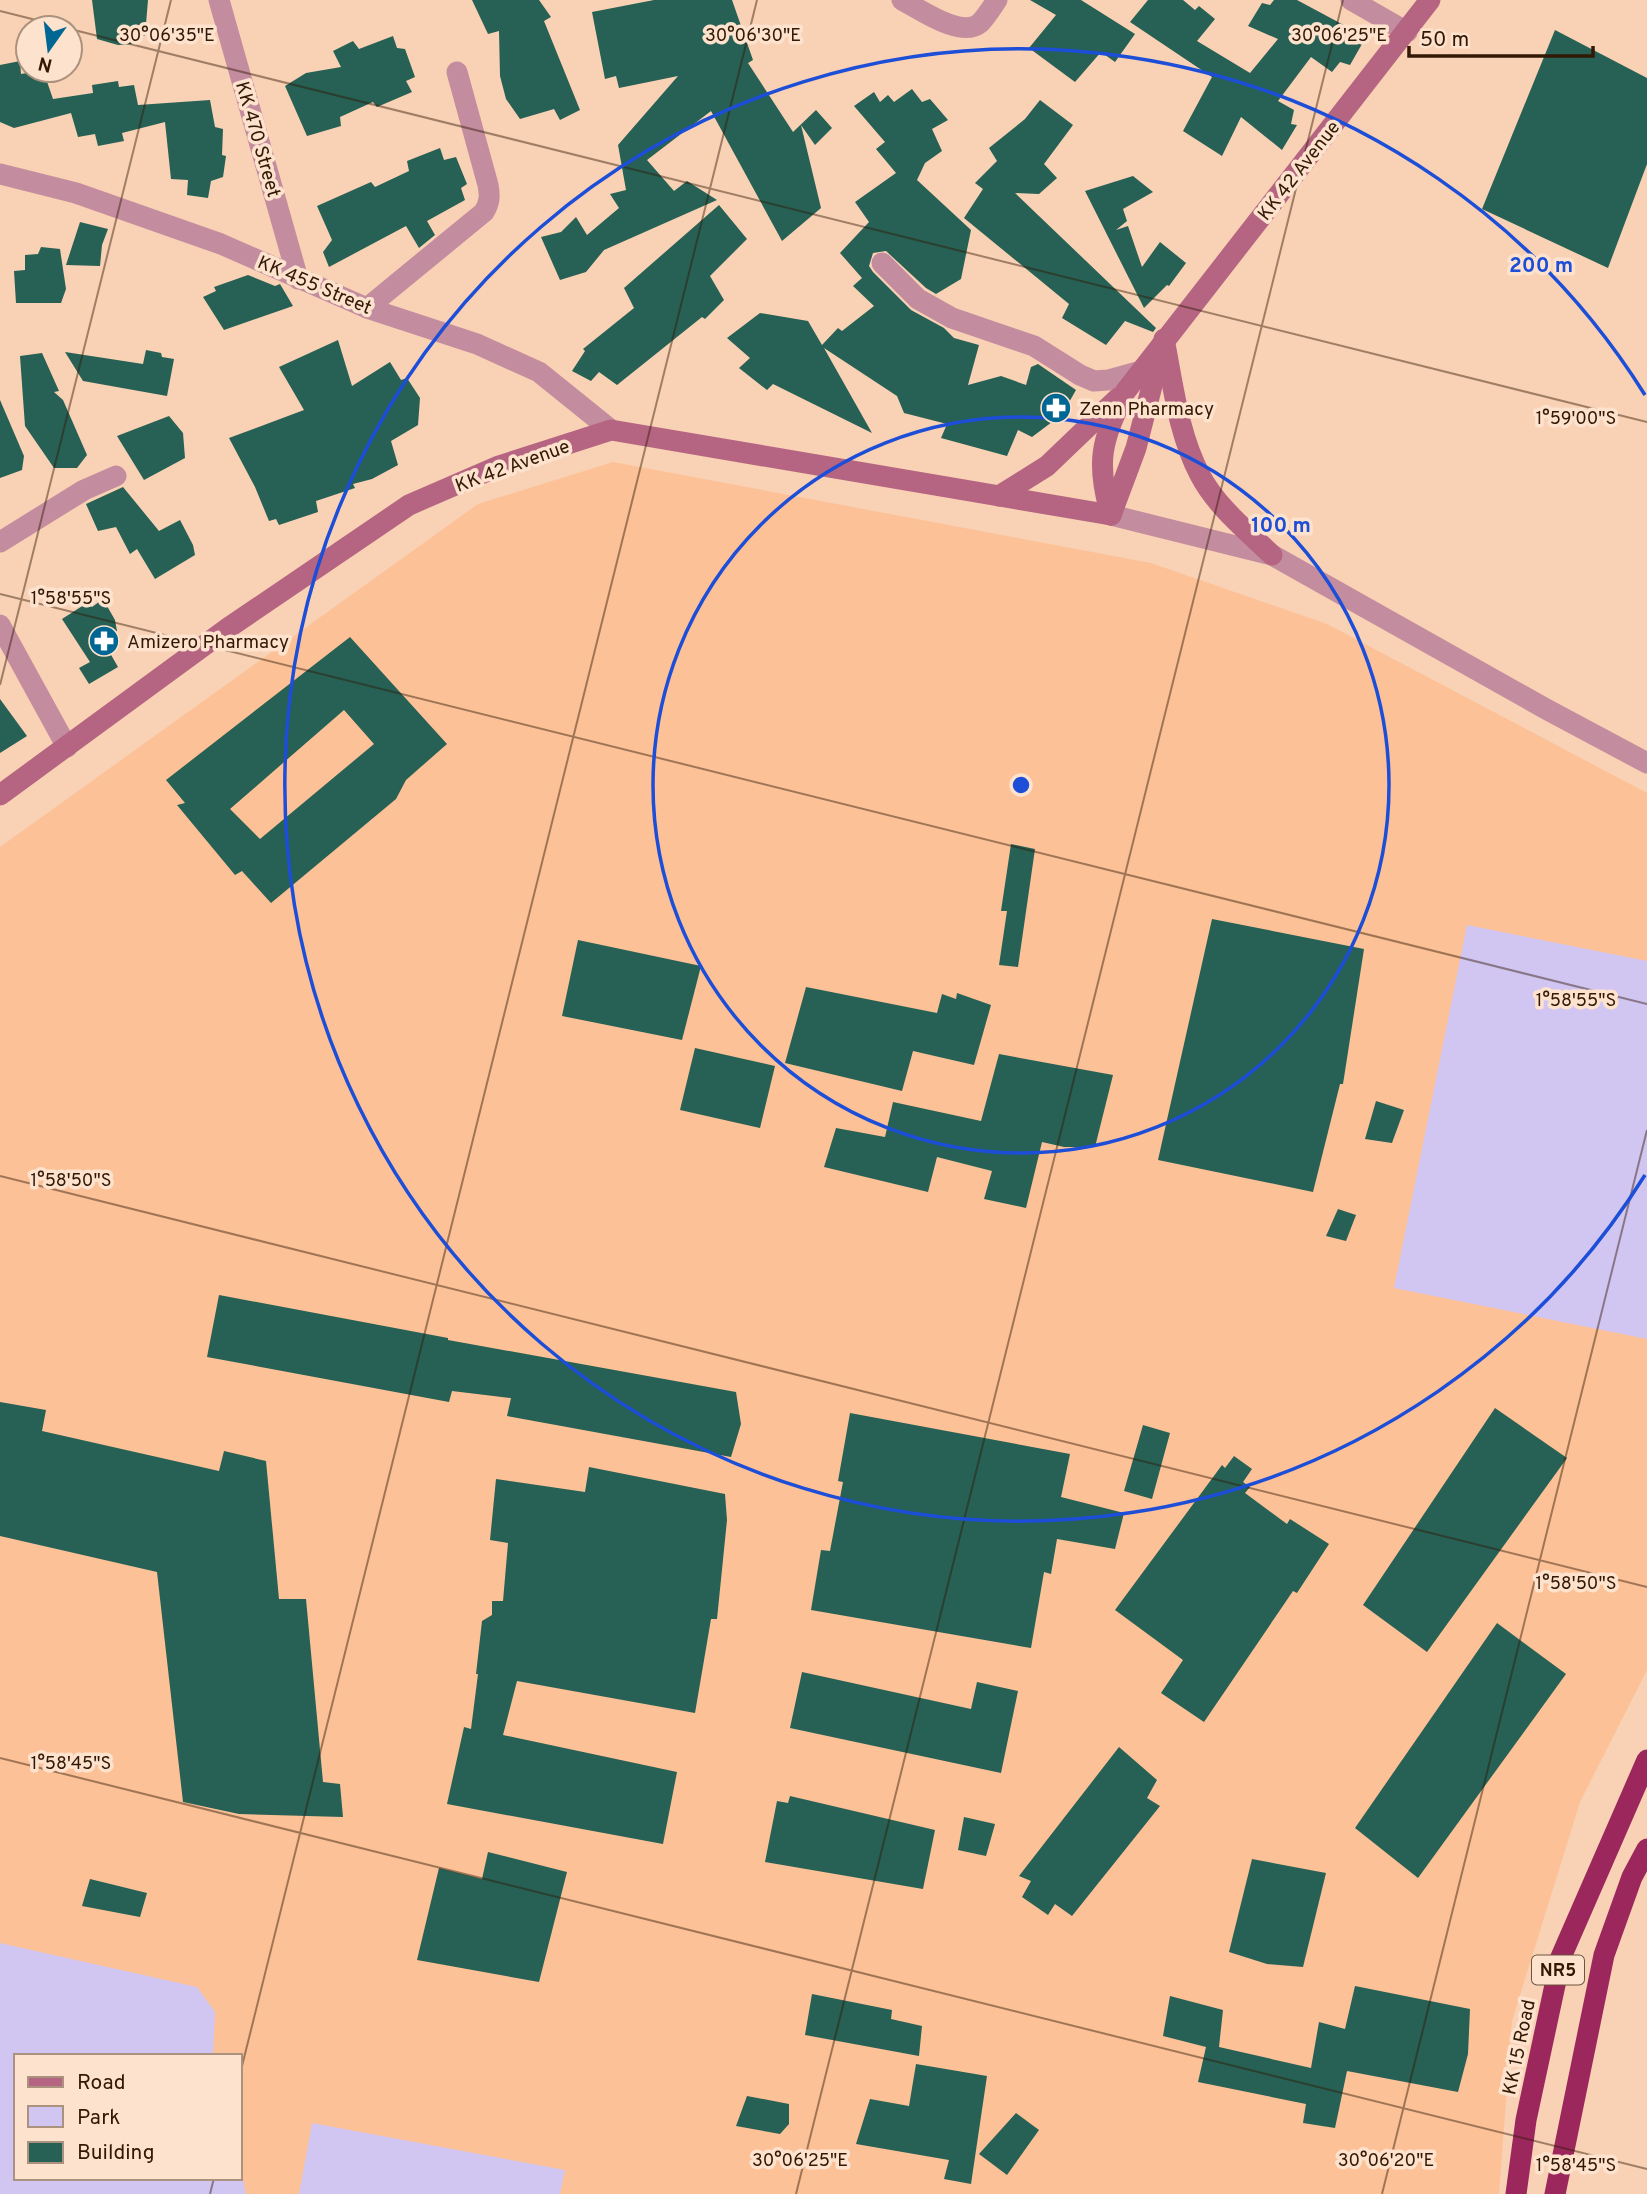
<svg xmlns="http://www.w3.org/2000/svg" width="1647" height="2194" viewBox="0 0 1647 2194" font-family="Overpass,sans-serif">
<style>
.built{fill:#fcc197;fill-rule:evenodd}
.green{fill:#d1c5f2}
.building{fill:#276054;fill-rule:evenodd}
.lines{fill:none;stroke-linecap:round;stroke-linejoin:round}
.street{stroke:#c48d9f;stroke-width:21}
.secondary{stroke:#b56582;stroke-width:21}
.highway{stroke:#9c275c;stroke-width:21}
.ticks{fill:none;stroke:#311905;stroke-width:2;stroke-opacity:0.45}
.ring{fill:none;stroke:#1d4ed8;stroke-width:3.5}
.labels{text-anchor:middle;stroke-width:7;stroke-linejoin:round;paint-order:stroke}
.shield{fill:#fde2ce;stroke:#6e5541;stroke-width:2}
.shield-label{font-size:18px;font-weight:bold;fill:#311905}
.street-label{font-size:19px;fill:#311905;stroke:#fde2ce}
.poi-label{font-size:19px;fill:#311905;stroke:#fde2ce;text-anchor:start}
.ticks-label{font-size:18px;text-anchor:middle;fill:#311905;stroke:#fde2ce;stroke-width:7;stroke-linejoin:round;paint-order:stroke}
.centre{fill:#1d4ed8;stroke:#fde2ce;stroke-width:3.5}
.ring-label{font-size:21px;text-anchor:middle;font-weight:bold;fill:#1d4ed8;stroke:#fde2ce;stroke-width:7;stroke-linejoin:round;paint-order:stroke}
</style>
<rect width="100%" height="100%" fill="#f9d1b4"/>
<path class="built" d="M 613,462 L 1151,563 L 1327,624 L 1647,793 L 1647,1670 L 1580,1802 L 1512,2021 L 1499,2194 L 0,2194 L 0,847 L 478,504 ZM 16,2056 L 240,2056 L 240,2178 L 16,2178 Z"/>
<g class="green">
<path d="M 1467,925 L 1647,961 L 1647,1339 L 1394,1288 Z"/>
<path d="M 0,1943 L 197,1987 L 215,2012 L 213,2056 L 16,2056 L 16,2178 L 240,2178 L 240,2164 L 246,2194 L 0,2194 Z"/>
<path d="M 312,2123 L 565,2170 L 560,2194 L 299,2194 Z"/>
</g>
<g class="building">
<path d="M 92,0 L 148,0 L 145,36 L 133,36 L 132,44 L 118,45 L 97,39 Z"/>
<path d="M 472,0 L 539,0 L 551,17 L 544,21 L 580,110 L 560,120 L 554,109 L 520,119 L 506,99 L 500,76 L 499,31 L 488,34 Z"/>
<path d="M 654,0 L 732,0 L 753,60 L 748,63 L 793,132 L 816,110 L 832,128 L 815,145 L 801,125 L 821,208 L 782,241 L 711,111 L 647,160 L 674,191 L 687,181 L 717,200 L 604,250 L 586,272 L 560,280 L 541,237 L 561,232 L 576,217 L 587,235 L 619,208 L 610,194 L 626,190 L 618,145 L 678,76 L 619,88 L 616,76 L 605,79 L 592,12 Z"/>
<path d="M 1030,0 L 1081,0 L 1135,34 L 1115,62 L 1101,52 L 1075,82 L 1029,48 L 1056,15 Z"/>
<path d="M 1148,0 L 1183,0 L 1195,10 L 1199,6 L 1215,19 L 1197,41 L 1250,73 L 1278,39 L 1248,26 L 1262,3 L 1270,5 L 1274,0 L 1297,0 L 1366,37 L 1350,65 L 1340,62 L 1332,72 L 1311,57 L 1278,101 L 1294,110 L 1291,124 L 1297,125 L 1282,150 L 1241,117 L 1222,156 L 1183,131 L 1212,77 L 1130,22 Z"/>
<path d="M 1555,30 L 1647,78 L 1647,164 L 1608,268 L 1482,209 Z"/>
<path d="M 393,36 L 397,48 L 405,49 L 415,77 L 406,81 L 412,92 L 377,107 L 373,102 L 340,117 L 341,126 L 307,136 L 285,86 L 306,73 L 341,67 L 333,51 L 353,41 L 359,49 Z"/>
<path d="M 20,61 L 21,74 L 43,70 L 53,99 L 93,93 L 92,85 L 118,81 L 119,87 L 134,85 L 138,105 L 210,100 L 215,127 L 223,129 L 222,155 L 226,156 L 223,177 L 211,181 L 208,198 L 187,195 L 188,180 L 171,179 L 165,122 L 122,133 L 124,141 L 98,146 L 95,134 L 78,137 L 71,113 L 14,128 L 0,122 L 0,65 Z"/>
<path d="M 912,89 L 922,102 L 930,99 L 948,120 L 932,129 L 942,151 L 925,163 L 917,180 L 971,230 L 961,279 L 936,294 L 926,288 L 886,251 L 873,253 L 869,266 L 873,272 L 911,310 L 944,328 L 954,338 L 979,345 L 968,385 L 1001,376 L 1026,385 L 1031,367 L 1038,364 L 1076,390 L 1068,404 L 1062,405 L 1052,422 L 1032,437 L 1018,430 L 1007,456 L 941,438 L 947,424 L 904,413 L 897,396 L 824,348 L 872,433 L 773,384 L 767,390 L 739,368 L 750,358 L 727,338 L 760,313 L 808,321 L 822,345 L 838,328 L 842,331 L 874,306 L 853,286 L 862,278 L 840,253 L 869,222 L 855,202 L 896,173 L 876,149 L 885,142 L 854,106 L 874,92 L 880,102 L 888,95 L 894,102 Z"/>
<path d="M 1040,100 L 1073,125 L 1044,164 L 1057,178 L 1039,194 L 1015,193 L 1156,328 L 1153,332 L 1125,321 L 1106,345 L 1062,318 L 1069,304 L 964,218 L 983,189 L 975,183 L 997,161 L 989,148 L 1025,119 Z"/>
<path d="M 440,148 L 444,160 L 456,157 L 467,184 L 461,188 L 465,200 L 427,221 L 435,235 L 419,248 L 406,226 L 329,267 L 323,252 L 332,240 L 317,206 L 371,182 L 375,187 L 409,171 L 407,161 Z"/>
<path d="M 1133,176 L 1153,192 L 1123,209 L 1127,221 L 1116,230 L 1128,226 L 1142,267 L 1160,242 L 1186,263 L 1169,286 L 1167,285 L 1144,308 L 1085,191 Z"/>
<path d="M 719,205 L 747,239 L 710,276 L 724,300 L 705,319 L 702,317 L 617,385 L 599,372 L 591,381 L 572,371 L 585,351 L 583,349 L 634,308 L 624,288 Z"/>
<path d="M 80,222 L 108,229 L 102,245 L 100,266 L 66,265 Z"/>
<path d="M 41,247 L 60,249 L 66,289 L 61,303 L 16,303 L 14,271 L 25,270 L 25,255 L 38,254 Z"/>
<path d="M 248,275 L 275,286 L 280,284 L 293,306 L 224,330 L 203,297 L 216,291 L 214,287 Z"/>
<path d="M 338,340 L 352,386 L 390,362 L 401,380 L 407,378 L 420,398 L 418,425 L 391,441 L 398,465 L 372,479 L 353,484 L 355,488 L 316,501 L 318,512 L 279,525 L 276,519 L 269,521 L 255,487 L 229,438 L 304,410 L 279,367 Z"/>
<path d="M 146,350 L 161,353 L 162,357 L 174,359 L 167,396 L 83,381 L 65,352 L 143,364 Z"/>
<path d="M 42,353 L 59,391 L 54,392 L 63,400 L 87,455 L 77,468 L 54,468 L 25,426 L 20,356 Z"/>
<path d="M 0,400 L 24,456 L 22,470 L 0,478 Z"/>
<path d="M 169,416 L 183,433 L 185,458 L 144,480 L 117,436 Z"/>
<path d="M 123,487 L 159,531 L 180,520 L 193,545 L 195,555 L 155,579 L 137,549 L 130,554 L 116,527 L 98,531 L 86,504 Z"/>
<path d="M 103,599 L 115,620 L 117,631 L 102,639 L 118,667 L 89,684 L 79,668 L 90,662 L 62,619 L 87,603 L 92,607 Z"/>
<path d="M 350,637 L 447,744 L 406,780 L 396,799 L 271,903 L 242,871 L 235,875 L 177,805 L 185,803 L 166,780 ZM 344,710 L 374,744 L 260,839 L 230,809 Z"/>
<path d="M 0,699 L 27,736 L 0,753 Z"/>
<path d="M 1011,844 L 1035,849 L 1018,967 L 999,965 L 1007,911 L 1001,911 Z"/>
<path d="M 1212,919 L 1364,949 L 1343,1084 L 1340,1084 L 1313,1192 L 1158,1160 Z"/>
<path d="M 578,940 L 701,966 L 682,1040 L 562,1016 Z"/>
<path d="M 806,987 L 937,1013 L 942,994 L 956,999 L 957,993 L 991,1005 L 974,1065 L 913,1051 L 902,1091 L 785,1063 Z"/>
<path d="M 695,1048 L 775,1066 L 760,1128 L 680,1110 Z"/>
<path d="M 999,1054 L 1113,1075 L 1095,1147 L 1064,1147 L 1042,1142 L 1026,1208 L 984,1199 L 992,1171 L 937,1157 L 928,1192 L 824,1167 L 836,1128 L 885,1137 L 893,1102 L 981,1121 Z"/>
<path d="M 1376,1101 L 1404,1110 L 1392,1143 L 1365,1139 Z"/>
<path d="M 1338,1209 L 1356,1215 L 1346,1241 L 1326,1236 Z"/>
<path d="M 219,1295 L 448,1338 L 448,1340 L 736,1392 L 741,1424 L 731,1457 L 507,1416 L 511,1398 L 452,1391 L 449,1402 L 207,1357 Z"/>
<path d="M 0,1402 L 46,1410 L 42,1431 L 219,1471 L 224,1451 L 266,1461 L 279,1599 L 306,1599 L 323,1782 L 340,1784 L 343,1817 L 239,1814 L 183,1802 L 157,1572 L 0,1536 Z"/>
<path d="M 1495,1408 L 1567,1458 L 1427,1652 L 1363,1605 Z"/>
<path d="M 850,1413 L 1070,1454 L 1061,1497 L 1124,1513 L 1115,1549 L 1057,1539 L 1051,1574 L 1044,1572 L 1031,1648 L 811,1610 L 821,1550 L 830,1551 L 843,1482 L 838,1481 Z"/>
<path d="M 1143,1425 L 1170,1433 L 1152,1499 L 1124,1491 Z"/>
<path d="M 1234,1456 L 1252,1469 L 1243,1482 L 1250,1487 L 1245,1493 L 1287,1524 L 1290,1519 L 1329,1544 L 1297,1593 L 1293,1591 L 1204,1722 L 1161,1693 L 1183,1660 L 1115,1610 L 1222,1465 L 1225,1468 Z"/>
<path d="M 589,1467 L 725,1494 L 727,1520 L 717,1619 L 711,1619 L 695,1713 L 517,1681 L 503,1735 L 677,1772 L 663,1844 L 447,1804 L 464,1727 L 471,1729 L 478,1674 L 476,1674 L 482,1621 L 492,1615 L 492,1601 L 503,1601 L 508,1543 L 490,1540 L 496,1479 L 585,1492 Z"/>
<path d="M 1497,1623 L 1566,1674 L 1418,1878 L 1355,1828 Z"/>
<path d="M 802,1672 L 971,1709 L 977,1682 L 1018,1691 L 1001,1773 L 790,1728 Z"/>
<path d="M 1119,1747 L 1157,1780 L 1147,1798 L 1160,1806 L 1072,1916 L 1055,1904 L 1048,1915 L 1022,1897 L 1031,1881 L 1019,1876 Z"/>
<path d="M 790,1796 L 935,1830 L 923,1889 L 765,1862 L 777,1801 L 788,1803 Z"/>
<path d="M 964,1817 L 995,1824 L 986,1856 L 958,1850 Z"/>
<path d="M 488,1852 L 567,1872 L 539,1982 L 417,1960 L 439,1868 L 482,1879 Z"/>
<path d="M 1252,1859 L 1326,1873 L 1303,1967 L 1267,1964 L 1229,1952 Z"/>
<path d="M 90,1879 L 147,1893 L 140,1917 L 82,1906 Z"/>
<path d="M 1355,1986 L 1470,2009 L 1468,2054 L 1458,2092 L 1347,2071 L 1335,2128 L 1303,2123 L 1306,2104 L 1198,2082 L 1206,2047 L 1163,2036 L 1170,1996 L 1223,2010 L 1219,2047 L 1311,2068 L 1319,2022 L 1345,2029 Z"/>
<path d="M 812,1994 L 892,2010 L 891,2019 L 922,2026 L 919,2056 L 805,2035 Z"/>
<path d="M 916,2064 L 987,2076 L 971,2184 L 944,2179 L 949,2160 L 856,2144 L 870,2099 L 909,2106 Z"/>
<path d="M 747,2096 L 789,2104 L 789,2124 L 780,2134 L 736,2126 Z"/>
<path d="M 1016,2113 L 1039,2130 L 1007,2175 L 979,2154 Z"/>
</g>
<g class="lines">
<g class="street">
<path d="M 219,0 L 298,279"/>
<path d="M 902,0 C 920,9 961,39 980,23 C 986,17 992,7 997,0"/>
<path d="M 1351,0 L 1407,32"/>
<path d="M 0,174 L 76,193 L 221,244 L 367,308 L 477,344 L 539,372 L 611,430"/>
<path d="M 882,263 L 918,299 L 952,318 L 1034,346 L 1080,375 L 1094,381 L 1108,380 L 1137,372"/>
<path d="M 367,308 L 484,212 C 490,202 490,196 488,185 L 457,72"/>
<path d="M 1111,515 L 1272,555 L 1546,709 L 1647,763"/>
<path d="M 0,542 L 84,490 L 116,476"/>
<path d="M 0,625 L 67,747"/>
</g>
<g class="secondary">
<path d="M 1164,339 C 1173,384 1178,433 1200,475 C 1216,506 1247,531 1272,555"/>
<path d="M 999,496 L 1047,466 L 1118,398"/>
<path d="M 1111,515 C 1095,461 1102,441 1125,392 L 1430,0"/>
<path d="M 1111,515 L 1136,448 L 1162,347"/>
<path d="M 0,795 L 228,628 L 409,505 L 499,466 L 611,430 L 1111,515"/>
</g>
<g class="highway">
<path d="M 1516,2194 L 1526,2120 L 1561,1957 L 1647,1760"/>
<path d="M 1555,2194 L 1604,1955 L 1632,1877 L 1647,1849"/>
</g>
</g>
<path class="ticks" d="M 0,11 L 68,28M 70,29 L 1647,422M 0,594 L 1647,1004M 0,685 L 171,0M 0,1176 L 1647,1587M 0,1758 L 1647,2169M 240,2074 L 757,0M 210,2194 L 214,2178M 796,2194 L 1343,0M 1382,2194 L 1647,1130"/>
<g class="ring">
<circle cx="1021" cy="785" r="368"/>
<path d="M1645 1175A736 736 0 1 1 1645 395"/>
</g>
<defs>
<g id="pharmacy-disc" transform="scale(1.575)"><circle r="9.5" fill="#006794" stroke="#fde2ce"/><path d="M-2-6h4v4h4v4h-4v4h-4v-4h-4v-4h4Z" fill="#fff"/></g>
</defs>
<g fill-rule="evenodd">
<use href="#pharmacy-disc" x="1056" y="408"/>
<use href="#pharmacy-disc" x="104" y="641"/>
</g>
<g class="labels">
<rect class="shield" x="1532" y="1955.5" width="52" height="29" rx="5"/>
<g class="shield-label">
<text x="1558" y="1976">NR5</text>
</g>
<g class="street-label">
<text transform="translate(259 139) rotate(74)" y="7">KK 470 Street</text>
<text transform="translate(1298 170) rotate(-52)" y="7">KK 42 Avenue</text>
<text transform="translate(315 284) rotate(23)" y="7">KK 455 Street</text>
<text transform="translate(512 465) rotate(-20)" y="7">KK 42 Avenue</text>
<text transform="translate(1518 2047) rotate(-78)" y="7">KK 15 Road</text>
</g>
<g class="poi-label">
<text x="1079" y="415">Zenn Pharmacy</text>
<text x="127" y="648">Amizero Pharmacy</text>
</g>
</g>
<g class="ticks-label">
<text x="167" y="41">30°06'35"E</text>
<text x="753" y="41">30°06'30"E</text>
<text x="1339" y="41">30°06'25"E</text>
<text x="1576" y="424">1°59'00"S</text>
<text x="71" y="604">1°58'55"S</text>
<text x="1576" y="1006">1°58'55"S</text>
<text x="71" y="1186">1°58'50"S</text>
<text x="1576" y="1589">1°58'50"S</text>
<text x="71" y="1769">1°58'45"S</text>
<text x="800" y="2166">30°06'25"E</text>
<text x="1386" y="2166">30°06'20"E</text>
<text x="1576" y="2171">1°58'45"S</text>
</g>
<circle cx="1021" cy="785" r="10" class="centre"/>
<g class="ring-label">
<text x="1541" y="272">200 m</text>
<text x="1281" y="532">100 m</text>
</g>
<rect x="14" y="2054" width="228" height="126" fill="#fde2ce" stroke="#ab927e" stroke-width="2"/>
<rect x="28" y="2077" width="35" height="10" fill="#b56582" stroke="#ab927e" stroke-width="2"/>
<text x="77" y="2089" font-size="21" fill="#311905">Road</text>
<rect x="28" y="2106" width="35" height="21" fill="#d1c5f2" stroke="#ab927e" stroke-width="2"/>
<text x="77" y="2124" font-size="21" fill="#311905">Park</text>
<rect x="28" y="2142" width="35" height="21" fill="#276054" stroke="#ab927e" stroke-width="2"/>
<text x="77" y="2159" font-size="21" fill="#311905">Building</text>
<g transform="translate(49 49) rotate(194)"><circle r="33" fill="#fde2ce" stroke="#ab927e" stroke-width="2"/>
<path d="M0-5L12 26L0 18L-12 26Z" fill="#006794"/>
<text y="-10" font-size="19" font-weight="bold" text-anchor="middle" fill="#311905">N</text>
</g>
<path d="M1409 46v10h184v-10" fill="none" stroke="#311905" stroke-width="3.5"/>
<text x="1420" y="46" font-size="21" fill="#311905" stroke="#fde2ce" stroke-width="5" paint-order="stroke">50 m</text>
</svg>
